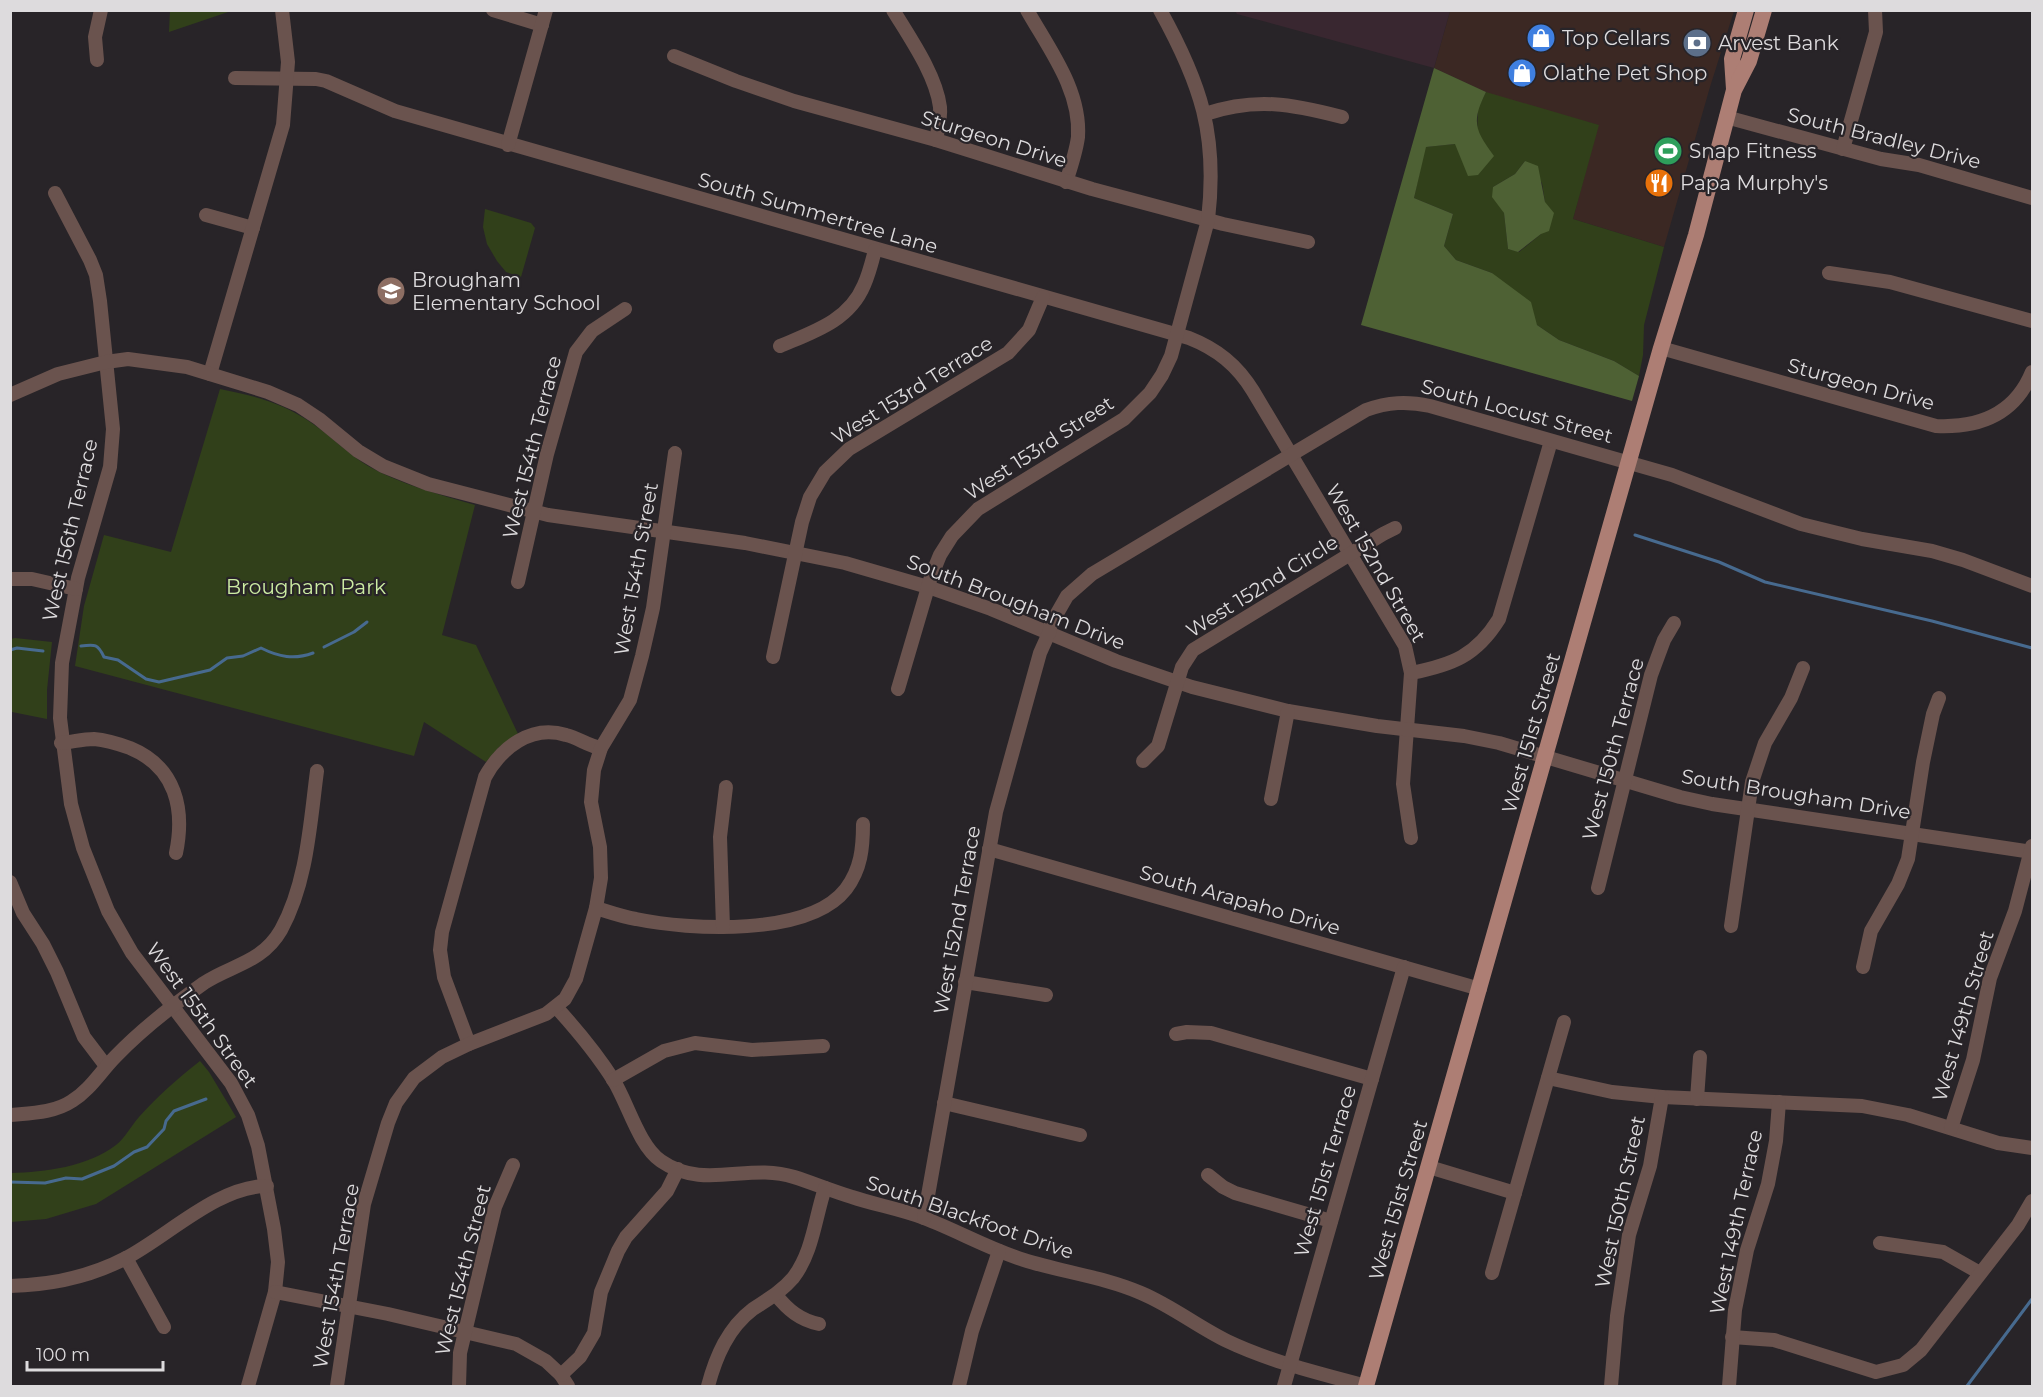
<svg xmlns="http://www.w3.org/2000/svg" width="2043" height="1397" viewBox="0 0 2043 1397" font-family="Montserrat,sans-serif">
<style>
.commercial{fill:#3b2823}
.industrial{fill:#392730}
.green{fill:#31401a;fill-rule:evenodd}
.forest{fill:#4e6134}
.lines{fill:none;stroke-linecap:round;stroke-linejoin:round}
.stream{stroke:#476a8f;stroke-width:3}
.minor{stroke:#6a534e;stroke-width:14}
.major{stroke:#ad7e74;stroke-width:16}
.labels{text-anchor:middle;stroke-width:4.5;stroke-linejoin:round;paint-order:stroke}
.poi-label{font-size:20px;fill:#dddbdd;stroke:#282428;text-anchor:start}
.street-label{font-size:20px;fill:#dddbdd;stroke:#282428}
.park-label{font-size:20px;fill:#cceca3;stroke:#282428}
</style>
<rect width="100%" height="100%" fill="#282428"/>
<path class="commercial" d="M 1450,11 L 1734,11 L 1710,87 L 1664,247 L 1573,219 L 1598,125 L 1494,96 L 1434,68 Z"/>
<path class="industrial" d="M 1235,11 L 1450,11 L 1434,68 L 1237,14 Z"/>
<g class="green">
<path d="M 170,11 L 170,10 L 231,11 L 169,32 Z"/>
<path d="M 1486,92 L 1599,125 L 1573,219 L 1664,247 L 1644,325 L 1643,355 L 1639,376 L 1614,361 L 1559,340 L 1537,325 L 1492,273 L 1456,260 L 1444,246 L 1453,214 L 1414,198 L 1425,147 L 1455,144 L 1477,132 L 1478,108 ZM 1525,161 L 1542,183 L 1545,202 L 1541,234 L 1519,252 L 1508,249 L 1504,213 L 1493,187 L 1515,174 Z"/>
<path d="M 485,209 L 531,223 L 535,228 L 521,277 L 506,272 L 497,261 L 487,244 L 483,227 Z"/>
<path d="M 220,389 C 255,396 283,403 313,424 C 332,437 348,454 368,466 C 402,485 438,494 475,505 L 442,635 L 476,645 L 518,734 L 499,747 L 486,762 L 424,722 L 414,756 L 75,666 L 84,606 L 104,535 L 171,552 Z"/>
<path d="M 15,638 L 52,642 L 47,690 L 47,719 L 12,712 L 11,716 L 11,639 Z"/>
<path d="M 200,1061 L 209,1072 L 236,1117 L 96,1204 L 46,1219 L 11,1222 L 11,1173 C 45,1172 87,1167 116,1145 C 125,1138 131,1126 139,1117 C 158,1096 178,1078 200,1061 Z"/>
</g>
<g class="forest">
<path d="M 1434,68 L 1486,92 C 1471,122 1475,130 1494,156 L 1478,175 L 1468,176 L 1455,144 L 1426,147 L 1414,198 L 1453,214 L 1444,246 L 1456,260 L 1492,273 L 1531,302 L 1537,325 L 1559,340 L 1614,361 L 1639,376 L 1632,401 L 1361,325 Z"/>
<path d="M 1525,161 L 1538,166 L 1545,202 L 1554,213 L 1549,231 L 1541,234 L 1518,252 L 1508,249 L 1504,213 L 1492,197 L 1493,187 L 1515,174 Z"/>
</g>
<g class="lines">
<g class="stream">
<path d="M 1635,535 L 1719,562 L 1765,582 L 1932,621 L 2032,648"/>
<path d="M 81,646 C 95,644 98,644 104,657 L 118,660 L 146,679 L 159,682 L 210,670 L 227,658 L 243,656 L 261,648 C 279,657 294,660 313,653"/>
<path d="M 324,647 L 354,632 L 367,622"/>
<path d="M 10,650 L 17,648 L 43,651"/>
<path d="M 10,1182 L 45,1183 L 66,1178 L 82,1179 L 114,1166 L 134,1152 L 147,1147 L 164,1129 L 166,1121 L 174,1111 L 206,1099"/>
<path d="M 1967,1386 L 2032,1299"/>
</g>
<g class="minor">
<path d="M 493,10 L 542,25"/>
<path d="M 893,10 C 910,38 936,75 940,107 C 941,118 938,129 936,140"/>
<path d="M 1027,10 C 1049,49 1081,90 1078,137 C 1076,152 1071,167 1066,182"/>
<path d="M 674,56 L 736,81 L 794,101 L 936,140 L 1092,189 L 1223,224 L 1308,242"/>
<path d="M 97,60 L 95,37 L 101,10"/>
<path d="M 235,78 L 316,79 L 326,81 L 395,111 L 1189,338 C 1217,349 1237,365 1253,391 L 1405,646 L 1411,673 L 1403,784 L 1411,838"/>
<path d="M 1205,114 C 1256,97 1292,104 1342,117"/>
<path d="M 1726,117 L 1881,159 L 1919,165 L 2032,198"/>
<path d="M 508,145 L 546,10"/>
<path d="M 1843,149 L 1876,32 L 1875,10"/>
<path d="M 55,193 L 90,260 L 96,275 L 100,301 L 113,429 L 110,467 L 78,578 L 62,663 L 60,718 L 71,804 L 83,848 L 108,911 L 132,953 L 231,1083 L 248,1115 L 258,1146 L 274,1229 L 278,1262 L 275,1292 L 248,1386"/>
<path d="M 206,215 L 253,228"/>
<path d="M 1829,273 L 1890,282 L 2032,321"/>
<path d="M 780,346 C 813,332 849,321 864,285 C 869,274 872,262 875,250"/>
<path d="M 1661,348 L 1936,426 C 1979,428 2015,414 2032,372"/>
<path d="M 210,374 L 283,125 L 288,62 L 282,10"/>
<path d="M 10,395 L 58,374 L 106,362 L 128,359 L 187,367 L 268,392 L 298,405 L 319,419 L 358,451 L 383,466 L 428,484 L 548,515 L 745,543 L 845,563 L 928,587 L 991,609 L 1116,661 L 1192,687 L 1288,711 L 1377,726 L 1464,736 L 1499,743 L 1680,797 L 1712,804 L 2032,852"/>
<path d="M 10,579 L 32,579 L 76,589"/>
<path d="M 518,582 L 547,454 L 576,352 L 592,331 L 625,309"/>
<path d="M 773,657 L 802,522 L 810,497 L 825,472 L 849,449 L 1008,353 L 1029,330 L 1043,297"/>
<path d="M 1411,673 C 1452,665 1476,656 1499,619 L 1551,441"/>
<path d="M 898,689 L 931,577 L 940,555 L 952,536 L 978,509 L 1124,419 L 1150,393 L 1162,375 L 1171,356 L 1208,220 C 1218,135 1201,84 1160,10"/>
<path d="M 61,743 C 72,742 83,739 94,739 C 106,740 119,744 130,748 C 176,767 185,809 176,853"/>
<path d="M 1143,761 L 1158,746 L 1182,667 L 1193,650 L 1383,534 L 1395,528"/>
<path d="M 1271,799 L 1288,711"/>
<path d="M 989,849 L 1480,989"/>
<path d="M 10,882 L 23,913 L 43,944 L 57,972 L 84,1037 L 106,1066"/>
<path d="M 1598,888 L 1651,675 L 1664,640 L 1674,623"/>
<path d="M 596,908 C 609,912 623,917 636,919 C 689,930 809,937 846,889 C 861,869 863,848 863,824"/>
<path d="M 1731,926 L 1752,782 L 1765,743 L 1791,698 L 1803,668"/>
<path d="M 723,927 L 720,837 L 726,787"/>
<path d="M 1863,967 L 1871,931 L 1898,884 L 1908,859 L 1923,762 L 1933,714 L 1939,698"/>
<path d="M 965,982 L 1046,995"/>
<path d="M 556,1007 C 577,1030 597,1054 614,1081 C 628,1104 639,1146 661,1161 C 704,1191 749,1162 794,1177 C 813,1183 832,1191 852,1197 C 876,1205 900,1209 924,1218 C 958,1231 989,1249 1024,1260 C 1062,1272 1104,1277 1141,1293 C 1172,1306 1198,1327 1227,1341 C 1271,1362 1319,1373 1366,1386"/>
<path d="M 1176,1034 L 1187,1032 L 1211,1033 L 1372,1079"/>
<path d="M 469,1044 L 444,977 L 440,950 L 442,932 L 485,777 C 501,748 531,724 566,735 C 579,738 588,746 601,748"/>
<path d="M 1548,1078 L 1612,1092 L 1662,1097 L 1862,1106 L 1908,1115 L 1998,1143 L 2032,1148"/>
<path d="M 613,1080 L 664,1051 L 695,1043 L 752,1050 L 823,1046"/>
<path d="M 1697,1099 L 1700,1057"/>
<path d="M 944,1103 L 1080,1135"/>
<path d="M 10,1115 C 31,1113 54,1113 72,1101 C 90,1090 101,1071 116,1056 C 142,1029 173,1005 204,983 C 231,965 262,963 281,930 C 307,883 310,824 317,771"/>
<path d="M 1951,1128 L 1973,1060 L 1990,978 L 2015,911 L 2032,846"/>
<path d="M 1429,1167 L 1515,1193"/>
<path d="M 1208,1175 L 1223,1187 L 1235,1193 L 1331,1221"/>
<path d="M 924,1218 L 996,812 L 1040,653 L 1049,633 L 1051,624 L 1067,596 L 1092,574 L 1366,410 C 1388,402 1407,401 1430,406 L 1672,475 L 1801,524 L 1862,539 L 1932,551 L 1963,560 L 2032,586"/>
<path d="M 1880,1243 L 1943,1252 L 1980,1273"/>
<path d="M 126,1258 L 164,1327"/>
<path d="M 1492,1273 L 1564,1022"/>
<path d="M 10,1286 C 51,1285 90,1277 126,1258 C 168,1236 218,1186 267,1186"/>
<path d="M 275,1292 L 388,1314 L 516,1344 L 546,1361 L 561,1375 L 568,1386"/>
<path d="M 776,1295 C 788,1310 800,1320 819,1324"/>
<path d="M 1732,1337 L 1774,1340 L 1876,1372 L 1903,1365 L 1921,1350 L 2018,1225 L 2032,1201"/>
<path d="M 561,1375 L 580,1357 L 594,1333 L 601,1292 L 618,1251 L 626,1237 L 667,1191 L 678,1169"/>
<path d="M 337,1386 L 364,1204 L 388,1123 L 396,1103 L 414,1078 L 442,1057 L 469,1044 L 546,1014 L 565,999 L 576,979 L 596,908 L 601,878 L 600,847 L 591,802 L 594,770 L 601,748 L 630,700 L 642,656 L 653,608 L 675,453"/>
<path d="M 459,1386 L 460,1353 L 495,1207 L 513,1165"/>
<path d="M 708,1386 C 716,1356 728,1328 753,1309 C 768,1299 781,1292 793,1278 C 813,1252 815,1218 825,1188"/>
<path d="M 959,1386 L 972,1331 L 999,1251"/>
<path d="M 1284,1386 L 1404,967"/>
<path d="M 1611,1386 L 1617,1316 L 1629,1235 L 1650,1166 L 1662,1097"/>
<path d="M 1729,1386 L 1735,1310 L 1747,1250 L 1768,1184 L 1776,1141 L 1779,1102"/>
</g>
<g class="major">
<path d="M 1734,89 L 1732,59 L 1746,10"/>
<path d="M 1366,1386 L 1661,348 L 1696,235 L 1734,90 L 1749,61 L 1764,10"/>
</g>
</g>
<defs>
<g id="shop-disc" transform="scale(1.5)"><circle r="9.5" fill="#3f7fe0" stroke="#282428"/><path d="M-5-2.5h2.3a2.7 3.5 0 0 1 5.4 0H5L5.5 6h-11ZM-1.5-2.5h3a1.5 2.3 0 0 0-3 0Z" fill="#fff"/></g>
<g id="bank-disc" transform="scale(1.5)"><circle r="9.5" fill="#5c6f8a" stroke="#282428"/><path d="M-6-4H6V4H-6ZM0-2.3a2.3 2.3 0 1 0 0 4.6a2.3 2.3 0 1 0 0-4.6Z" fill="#fff"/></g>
<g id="stadium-disc" transform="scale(1.5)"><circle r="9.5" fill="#2e9e5b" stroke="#282428"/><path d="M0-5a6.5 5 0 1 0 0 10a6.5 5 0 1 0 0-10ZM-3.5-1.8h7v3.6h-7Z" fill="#fff"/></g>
<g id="restaurant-disc" transform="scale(1.5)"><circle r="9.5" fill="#e8710a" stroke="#282428"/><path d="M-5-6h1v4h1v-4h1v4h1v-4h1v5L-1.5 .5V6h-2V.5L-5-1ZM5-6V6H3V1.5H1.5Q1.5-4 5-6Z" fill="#fff"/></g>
<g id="school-disc" transform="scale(1.5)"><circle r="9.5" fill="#8d6e63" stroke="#282428"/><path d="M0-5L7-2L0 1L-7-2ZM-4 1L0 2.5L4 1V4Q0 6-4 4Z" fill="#fff"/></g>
</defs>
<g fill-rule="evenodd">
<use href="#shop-disc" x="1541" y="38"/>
<use href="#bank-disc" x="1697" y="43"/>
<use href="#shop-disc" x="1522" y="73"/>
<use href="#stadium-disc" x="1668" y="151"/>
<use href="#restaurant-disc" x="1659" y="183"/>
<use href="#school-disc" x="391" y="291"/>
</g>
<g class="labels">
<g class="poi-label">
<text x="1562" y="45">Top Cellars</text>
<text x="1718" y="50">Arvest Bank</text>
<text x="1543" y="80">Olathe Pet Shop</text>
<text x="1689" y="158">Snap Fitness</text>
<text x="1680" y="190">Papa Murphy's</text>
<text x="412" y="287">Brougham<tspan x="412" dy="23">Elementary School</tspan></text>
</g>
<g class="street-label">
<text transform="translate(1884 138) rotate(14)" y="7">South Bradley Drive</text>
<text transform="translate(994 139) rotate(17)" y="7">Sturgeon Drive</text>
<text transform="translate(818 213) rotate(16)" y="7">South Summertree Lane</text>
<text transform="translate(1861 384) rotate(15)" y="7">Sturgeon Drive</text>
<text transform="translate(912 390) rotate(-32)" y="7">West 153rd Terrace</text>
<text transform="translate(1517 411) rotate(15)" y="7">South Locust Street</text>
<text transform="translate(532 447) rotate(-76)" y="7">West 154th Terrace</text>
<text transform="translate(1039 448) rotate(-33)" y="7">West 153rd Street</text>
<text transform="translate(70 530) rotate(-77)" y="7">West 156th Terrace</text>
<text transform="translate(1376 563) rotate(60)" y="7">West 152nd Street</text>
<text transform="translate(636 569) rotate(-80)" y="7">West 154th Street</text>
<text transform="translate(1262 586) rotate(-32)" y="7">West 152nd Circle</text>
<text transform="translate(1016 602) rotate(21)" y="7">South Brougham Drive</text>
<text transform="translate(1531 733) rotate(-74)" y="7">West 151st Street</text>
<text transform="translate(1613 749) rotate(-75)" y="7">West 150th Terrace</text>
<text transform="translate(1796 794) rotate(9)" y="7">South Brougham Drive</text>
<text transform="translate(1240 900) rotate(16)" y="7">South Arapaho Drive</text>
<text transform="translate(957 920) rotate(-80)" y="7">West 152nd Terrace</text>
<text transform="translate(202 1015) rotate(54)" y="7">West 155th Street</text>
<text transform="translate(1963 1016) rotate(-74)" y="7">West 149th Street</text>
<text transform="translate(1325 1171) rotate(-74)" y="7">West 151st Terrace</text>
<text transform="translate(1398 1200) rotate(-74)" y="7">West 151st Street</text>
<text transform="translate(1620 1202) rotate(-78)" y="7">West 150th Street</text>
<text transform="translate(970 1217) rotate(19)" y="7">South Blackfoot Drive</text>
<text transform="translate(1736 1222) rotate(-78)" y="7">West 149th Terrace</text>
<text transform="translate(463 1270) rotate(-76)" y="7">West 154th Street</text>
<text transform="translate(336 1276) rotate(-80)" y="7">West 154th Terrace</text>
</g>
<g class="park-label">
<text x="306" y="594">Brougham Park</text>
</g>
</g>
<rect width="2043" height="1397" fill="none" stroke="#dddbdd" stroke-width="24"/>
<path d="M27 1361v9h136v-9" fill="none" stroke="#dddbdd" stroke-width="3"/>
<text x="36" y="1361" font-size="18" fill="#dddbdd" stroke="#282428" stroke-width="4.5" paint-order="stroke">100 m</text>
</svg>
